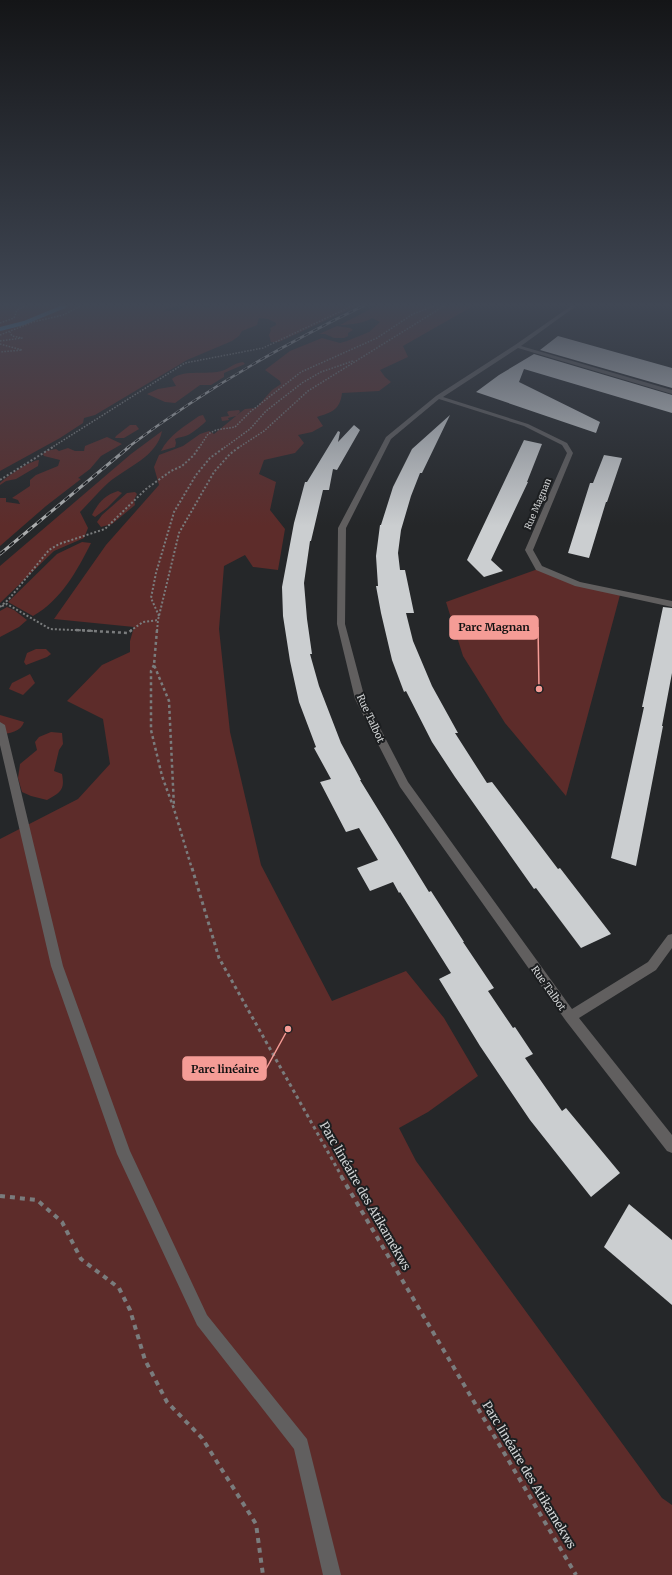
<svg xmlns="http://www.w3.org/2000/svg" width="672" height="1575" viewBox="0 0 672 1575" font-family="Merriweather,serif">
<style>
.green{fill:#5d2c2a}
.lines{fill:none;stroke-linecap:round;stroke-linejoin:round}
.stream{stroke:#457ba5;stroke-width:4}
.building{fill:#cbced0}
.path-far4{stroke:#7a7c7d;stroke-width:1.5;stroke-dasharray:1.5 1.5;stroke-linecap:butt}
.path-far3{stroke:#7a7c7d;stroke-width:2;stroke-dasharray:2 2;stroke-linecap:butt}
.path-far2{stroke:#7a7c7d;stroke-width:2.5;stroke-dasharray:3 3;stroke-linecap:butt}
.path-far1{stroke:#7a7c7d;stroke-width:3;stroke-dasharray:3.5 3.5;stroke-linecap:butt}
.path{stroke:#7a7c7d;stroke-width:4;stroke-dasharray:5 5;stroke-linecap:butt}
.service{fill:#615f5f;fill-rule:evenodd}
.minor{fill:#615f5f;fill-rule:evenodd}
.rail-far1-casing{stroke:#acaeaf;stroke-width:2.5}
.rail-casing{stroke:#acaeaf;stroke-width:3}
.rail-far1{stroke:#1c1e20;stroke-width:1.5;stroke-dasharray:5;stroke-linecap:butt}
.rail{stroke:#1c1e20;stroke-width:2;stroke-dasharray:6;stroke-linecap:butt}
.labels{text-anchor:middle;stroke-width:4;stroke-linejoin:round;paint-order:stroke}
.far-street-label{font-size:9px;fill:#d2d4d5;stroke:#1c1e20}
.street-label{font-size:10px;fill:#d2d4d5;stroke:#1c1e20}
.near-street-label{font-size:12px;fill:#d2d4d5;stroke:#1c1e20}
.leader{fill:none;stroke:#f59c96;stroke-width:1.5}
.callout-dot{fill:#f59c96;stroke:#1c1e20;stroke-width:1.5}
.callout{fill:#f59c96;stroke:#f59c96;stroke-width:1.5}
.callout-label{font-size:11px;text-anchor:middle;font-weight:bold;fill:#111}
</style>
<rect width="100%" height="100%" fill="#252729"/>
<g class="green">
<path d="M 0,306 L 177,306 L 166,309 L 163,312 L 173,310 L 177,311 L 185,306 L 203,306 L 204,308 L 211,306 L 357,306 L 279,342 L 271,342 L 269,335 L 271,330 L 270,328 L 276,325 L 276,323 L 268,319 L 259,318 L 257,325 L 242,331 L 239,336 L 232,341 L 187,360 L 95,415 L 84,418 L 83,423 L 60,438 L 0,471 Z"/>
<path d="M 376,306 L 473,306 L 403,346 L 408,357 L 380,370 L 385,377 L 391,382 L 379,391 L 342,393 C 340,410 332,412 317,417 L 323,426 L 312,432 L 298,435 L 304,443 L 295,453 L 264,460 L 259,474 L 276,482 L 270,510 L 285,529 L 278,570 L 253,567 L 245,555 L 224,566 L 219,629 L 230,732 L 261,865 L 332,1001 L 406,971 L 444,1018 L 478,1076 L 428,1112 L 399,1128 L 416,1161 L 662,1498 L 672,1505 L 672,1575 L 0,1575 L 0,839 L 78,799 L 110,764 L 103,719 L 67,701 L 102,665 L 130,652 L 130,641 L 134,627 L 54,619 L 106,545 L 159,485 L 154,467 L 159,455 L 183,446 L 200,434 L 209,431 L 214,434 L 236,416 L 228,418 L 229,420 L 222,421 L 221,417 L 229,416 L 227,412 L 229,411 L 239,410 L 240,412 L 237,415 L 245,409 L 256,408 L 272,390 L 281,384 L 280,381 L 265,370 L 290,351 L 322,338 L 340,343 L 347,341 L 369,332 L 380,322 L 372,318 C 365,323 349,325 340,325 Z"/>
<path d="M 337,326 L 350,328 L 353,330 L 348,333 L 348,336 L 344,338 L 334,338 L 325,334 L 319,334 Z"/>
<path d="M 243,362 L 245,364 L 224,373 L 224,377 L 211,385 L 200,385 L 175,403 L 165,402 L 147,394 L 158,389 L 176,386 L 172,379 C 181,370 205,374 217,372 C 227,371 233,363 243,362 Z"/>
<path d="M 203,415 L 206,421 C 205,423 191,434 188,435 C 184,437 179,437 175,439 L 176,443 L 175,447 L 161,451 C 169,435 185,426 199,416 Z"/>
<path d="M 130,425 L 136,425 L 139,429 L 124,438 L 115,438 L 116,436 Z"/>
<path d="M 162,431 C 157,457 127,467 108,483 C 98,492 90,502 80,512 L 88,528 L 84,538 L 54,551 L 0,603 L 0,566 L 131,454 Z"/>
<path d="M 107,437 L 122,444 L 101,456 L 90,469 L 78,478 L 81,479 L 46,506 L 0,546 L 0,498 L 6,498 L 6,502 L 20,504 L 18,500 L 12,498 L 30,486 L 30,480 L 36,475 L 58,466 L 60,460 L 44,456 L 43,454 L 46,451 L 56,449 L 59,451 L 68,448 L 75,451 L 84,451 L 85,446 Z"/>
<path d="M 39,460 L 38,466 L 16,479 L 6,481 L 0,485 L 0,483 C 8,476 29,461 39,460 Z"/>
<path d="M 118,491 L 122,493 L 107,508 L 95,517 L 92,515 C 98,503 105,495 118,491 Z"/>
<path d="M 135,492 L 137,494 L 134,500 L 135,505 L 112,524 L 101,527 L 97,522 L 102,515 L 127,493 Z"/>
<path d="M 82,542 L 91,543 C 77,571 61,600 33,616 L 8,602 L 57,554 Z"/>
<path d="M 538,569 L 620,595 L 566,796 L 505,723 L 463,656 L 446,602 Z"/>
<path d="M 7,607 L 14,610 L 27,620 L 19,627 L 0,637 L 0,611 Z"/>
<path d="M 36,649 L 46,649 L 51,654 L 47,657 L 26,665 L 24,662 L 27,653 Z"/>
<path d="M 30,674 L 35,683 L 23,695 L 9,689 L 12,683 Z"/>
<path d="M 0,715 L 24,722 C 21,732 9,733 0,735 Z"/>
<path d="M 51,732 L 62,733 L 63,744 L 59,750 L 54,771 L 62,774 C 65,790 61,792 47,800 L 31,796 L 22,792 L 18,778 L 20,764 L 37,750 L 35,742 L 39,737 Z"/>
</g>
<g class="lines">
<path class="stream" d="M 0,329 L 24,323 L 65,306"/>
</g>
<g class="building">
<path d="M 558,336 L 672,368 L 672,388 L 540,350 Z"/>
<path d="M 534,354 L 672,395 L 672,413 L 524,369 L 519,382 L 600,422 L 596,433 L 476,392 L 499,375 Z"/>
<path d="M 450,415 L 422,473 L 420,473 L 411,496 L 401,530 L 398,553 L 400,570 L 405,570 L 414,613 L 406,613 L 413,641 L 432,686 L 458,733 L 455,733 L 487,783 L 492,782 L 558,869 L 560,868 L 611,934 L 581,948 L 536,888 L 534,889 L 455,777 L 432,742 L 406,691 L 404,692 L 392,660 L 381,613 L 376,586 L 378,586 L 376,556 L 380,525 L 381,525 L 393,487 L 412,449 Z"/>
<path d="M 354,425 L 360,430 L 337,470 L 333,469 L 329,490 L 323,490 L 311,541 L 310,541 L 304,583 L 307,619 L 312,654 L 310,654 L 319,686 L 341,743 L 361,780 L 360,780 L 429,892 L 431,891 L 464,942 L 463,942 L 494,988 L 488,991 L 513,1028 L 515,1027 L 533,1054 L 525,1058 L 562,1111 L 566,1108 L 620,1173 L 591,1197 L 530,1120 L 480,1046 L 439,979 L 451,973 L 400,892 L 399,893 L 393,882 L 370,891 L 357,868 L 378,860 L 359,828 L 346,832 L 320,782 L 331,779 L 314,748 L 316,747 L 299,702 L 290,661 L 283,616 L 282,587 L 294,523 L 305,482 L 307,482 L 338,431 L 340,432 L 338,442 Z"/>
<path d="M 524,440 L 542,444 L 527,482 L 528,482 L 491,560 L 503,571 L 484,577 L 467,560 Z"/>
<path d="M 604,455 L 622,458 L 607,502 L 606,502 L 589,558 L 568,553 L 590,483 L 593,483 Z"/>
<path d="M 663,607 L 672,608 L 672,673 L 662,726 L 663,726 L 636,866 L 611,858 L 644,707 L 642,707 Z"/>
<path d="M 629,1204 L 672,1240 L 672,1305 L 604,1247 Z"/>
</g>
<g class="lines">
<g class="path-far4">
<path d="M 0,323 L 14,318 L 17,310 L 26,306"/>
<path d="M 0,335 L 33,322 L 63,315 L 81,306"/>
<path d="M 0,341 L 22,338 L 12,336 L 10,332"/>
<path d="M 0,344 L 22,350 L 0,352"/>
<path d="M 51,448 L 185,363 L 263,348 L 352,306"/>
<path d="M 199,448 L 208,434 L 216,430 L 235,427 L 250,412 L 301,372 L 377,338 L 413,314 L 434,306"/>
<path d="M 224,448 L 250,429 L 266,411 L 302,383 L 321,372 L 353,361"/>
<path d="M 238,448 L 264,431 L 308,391 L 444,306"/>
</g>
<g class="path-far3">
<path d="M 0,480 L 53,447"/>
<path d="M 2,606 L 7,604 L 50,629 L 95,631"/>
<path d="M 0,607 L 9,599 L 49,550 L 59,544 L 105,529 L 146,489 L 171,471 L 182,466 L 194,455 L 199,447"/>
<path d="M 159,616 L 151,598 L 156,573 L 174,512 L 196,475 L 210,458 L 225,447"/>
<path d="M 130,631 L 143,622 L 158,620"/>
<path d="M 157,631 L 158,620 L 179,533 L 214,472 L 230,454 L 239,447"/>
</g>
<g class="path-far2">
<path d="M 76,630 L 128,633 L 132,630"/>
<path d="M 157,630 L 154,665 L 169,701 L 174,807"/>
<path d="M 154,665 L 151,671 L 151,730 L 162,776 L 174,809 L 192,869"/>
</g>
<path class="path-far1" d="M 192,868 L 219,958 L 342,1177"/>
<g class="path">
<path d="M 341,1176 L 576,1575"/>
<path d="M 0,1196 L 37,1200 L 62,1222 L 81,1259 L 119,1288 L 130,1310 L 145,1360 L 167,1402 L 202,1438 L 256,1524 L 263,1575"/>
</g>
<path class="service" d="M 0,722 L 5,725 L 63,966 L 130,1151 L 207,1315 L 307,1439 L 341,1575 L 323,1575 L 294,1449 L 197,1325 L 117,1154 L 51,966 L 0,745 Z"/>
<path class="minor" d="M 571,306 L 576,306 L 521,346 L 672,390 L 672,394 L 518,348 L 443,397 L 528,424 L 567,443 L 573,453 L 533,550 L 542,566 L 580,582 L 672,601 L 672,607 L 575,586 L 536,570 L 525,550 L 567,453 L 562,445 L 524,426 L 439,399 L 391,439 L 346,528 L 345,624 L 365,699 L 408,782 L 572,1009 L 648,962 L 668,935 L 672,934 L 672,948 L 656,970 L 579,1018 L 672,1135 L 672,1153 L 667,1151 L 566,1021 L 400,787 L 355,699 L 337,624 L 338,528 L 386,437 L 436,396 L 515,345 Z"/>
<g class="rail-far1-casing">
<path id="rail-far1" d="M 127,448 C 201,392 280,346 363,306"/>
</g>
<g class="rail-casing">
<path id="rail" d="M 0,554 L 129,447"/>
</g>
<use href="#rail-far1" class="rail-far1"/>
<use href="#rail" class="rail"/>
</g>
<linearGradient id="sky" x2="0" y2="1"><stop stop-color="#141517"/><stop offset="0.58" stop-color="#404754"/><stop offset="1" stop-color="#404754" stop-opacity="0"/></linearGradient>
<rect width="672" height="526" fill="url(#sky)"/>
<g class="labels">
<g class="far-street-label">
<text transform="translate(538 504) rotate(-67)" y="3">Rue Magnan</text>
</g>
<g class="street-label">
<text transform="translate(371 718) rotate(65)" y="4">Rue Talbot</text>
<text transform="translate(549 988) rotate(55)" y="4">Rue Talbot</text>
</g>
<g class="near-street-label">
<text transform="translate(365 1196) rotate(60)" y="4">Parc linéaire des Atikamekws</text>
<text transform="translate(529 1475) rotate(59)" y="4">Parc linéaire des Atikamekws</text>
</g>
</g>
<path class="leader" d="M539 689L538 627M288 1029L266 1069"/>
<g class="callout-dot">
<circle cx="539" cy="689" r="4"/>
<circle cx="288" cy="1029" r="4"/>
</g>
<g class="callout">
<rect x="450" y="616" width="88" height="23" rx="4"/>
<rect x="183" y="1057" width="83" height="23" rx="4"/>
</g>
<g class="callout-label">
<text x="494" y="631">Parc Magnan</text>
<text x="225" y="1073">Parc linéaire</text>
</g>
</svg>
